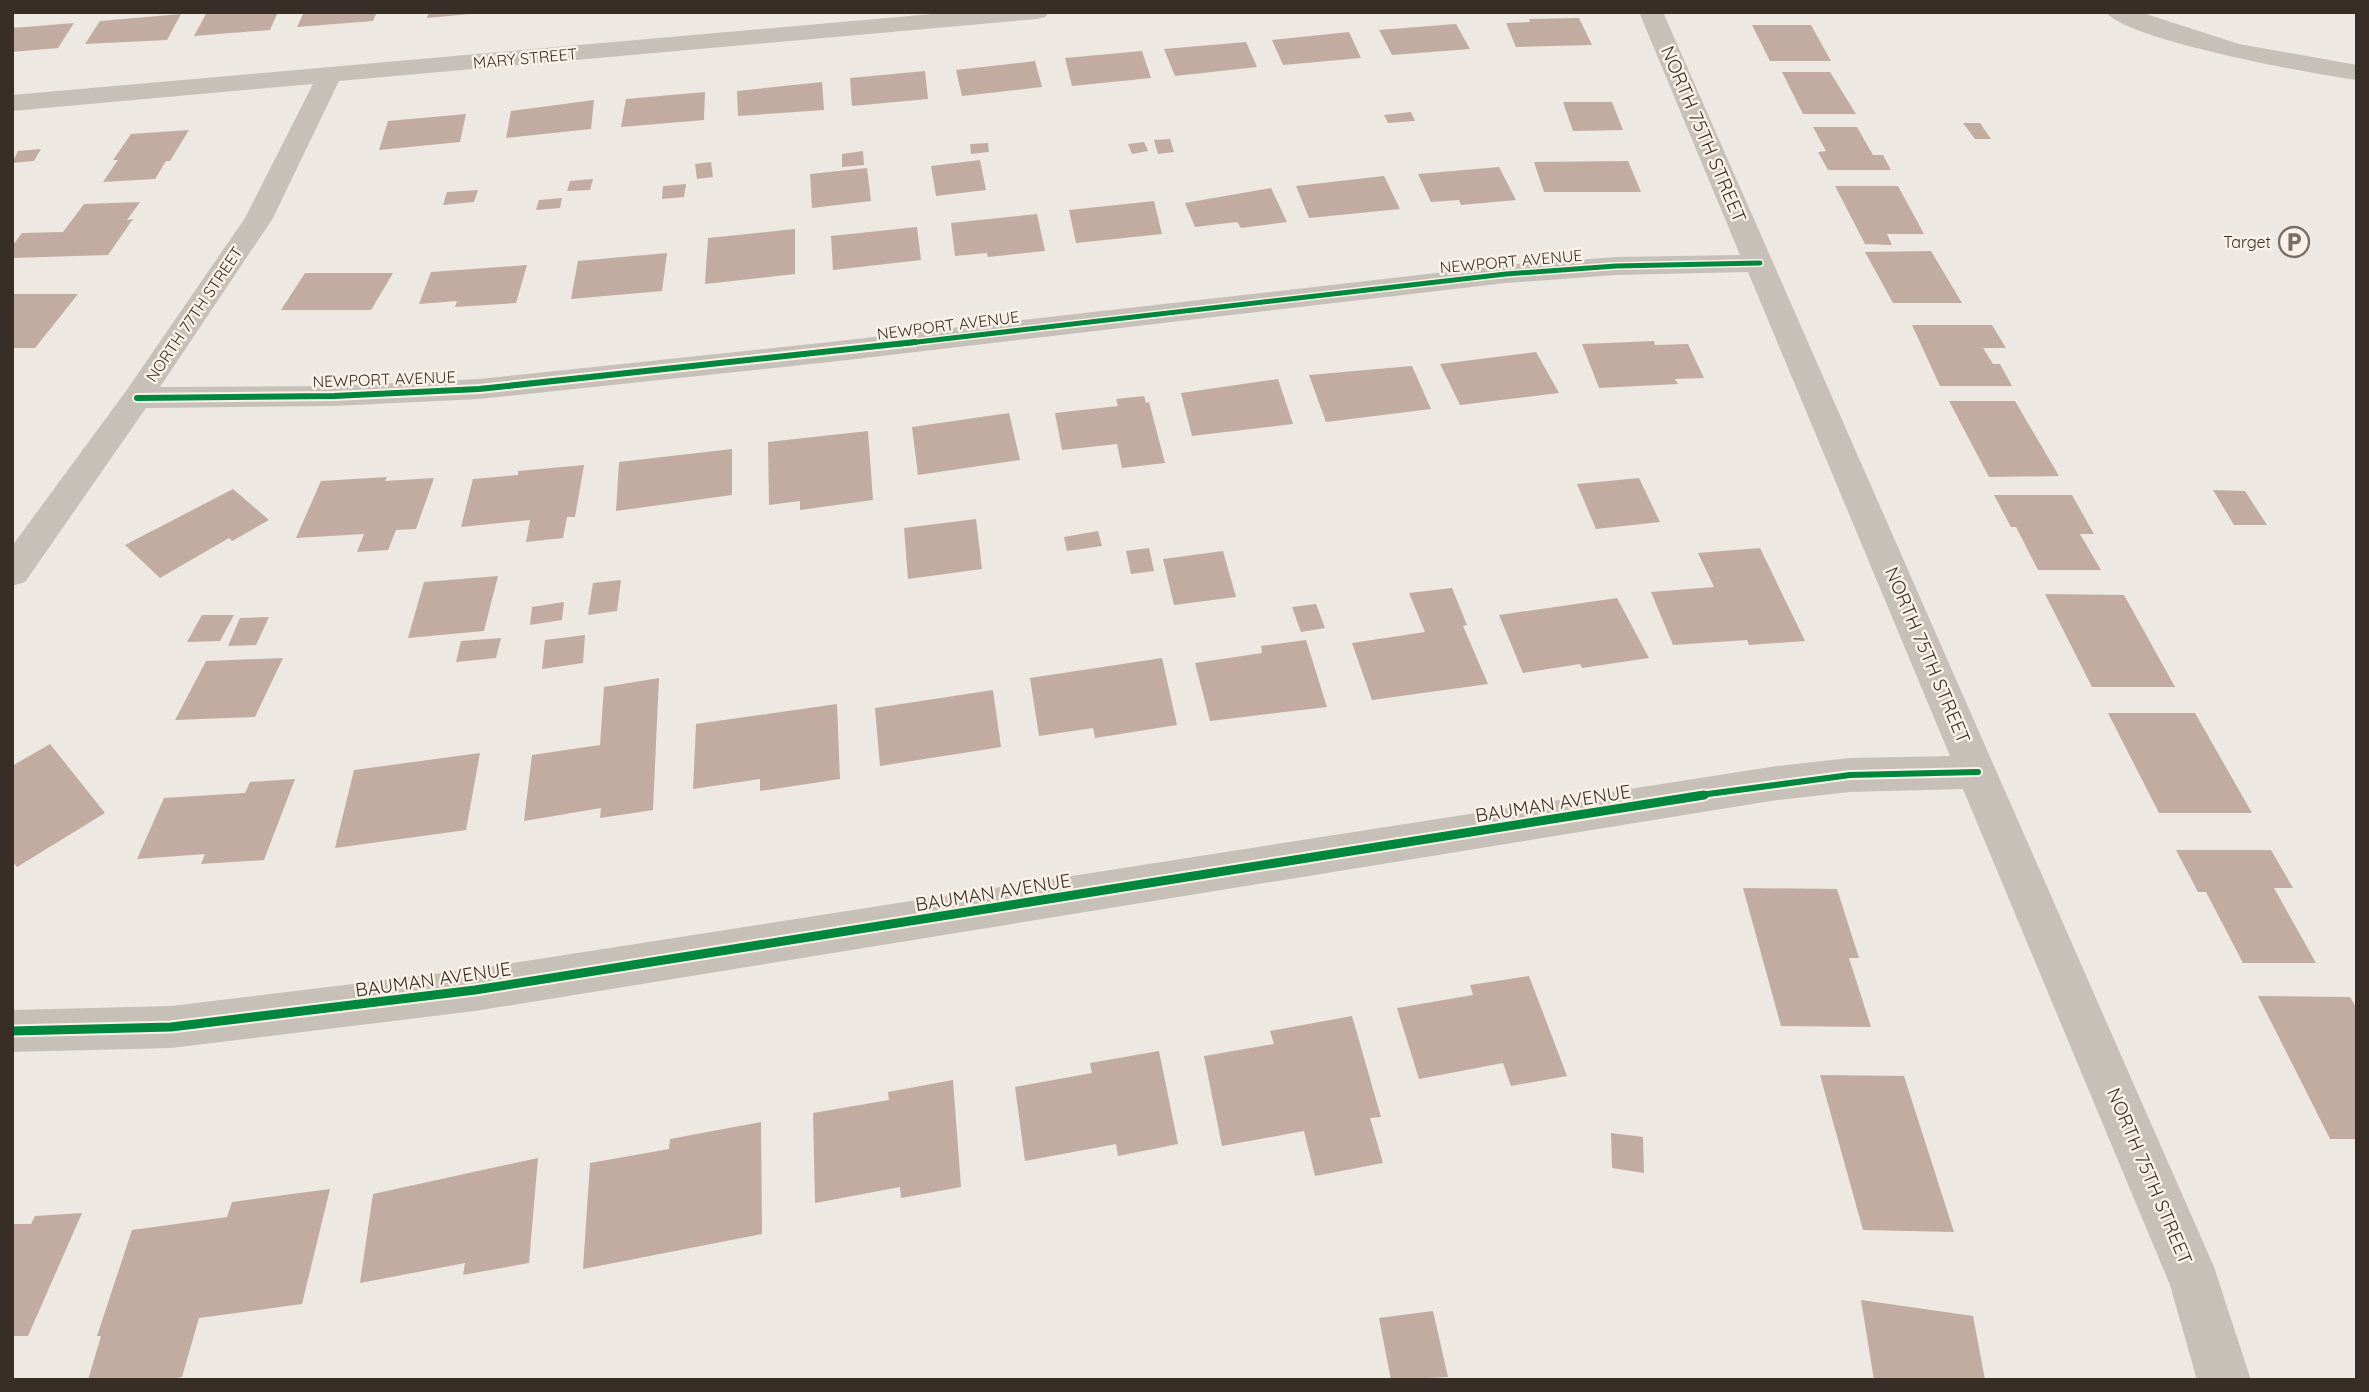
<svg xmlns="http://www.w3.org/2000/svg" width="2369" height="1392" viewBox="0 0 2369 1392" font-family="Quicksand,sans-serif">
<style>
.building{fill:#c2aca2}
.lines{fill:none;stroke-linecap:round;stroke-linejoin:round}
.minor{fill:#c7c0b9;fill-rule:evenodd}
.cycleway-far2-casing{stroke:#faf2e8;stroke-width:8}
.cycleway-far1-casing{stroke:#faf2e8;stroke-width:10}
.cycleway-casing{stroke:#faf2e8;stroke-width:13}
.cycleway-far2{stroke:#00873e;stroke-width:5}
.cycleway-far1{stroke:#00873e;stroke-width:6}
.cycleway{stroke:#00873e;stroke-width:9}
.labels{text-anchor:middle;stroke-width:5;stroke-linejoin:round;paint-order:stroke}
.far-street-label{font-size:16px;fill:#382d27;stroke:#faf2e8}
.far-poi-label{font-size:16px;fill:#382d27;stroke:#faf2e8;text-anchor:end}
.street-label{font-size:19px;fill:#382d27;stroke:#faf2e8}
</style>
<rect width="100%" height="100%" fill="#ede8e1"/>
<g class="building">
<path d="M 207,12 L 278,12 L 270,30 L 194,36 Z"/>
<path d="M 304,12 L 377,12 L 373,21 L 297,27 Z"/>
<path d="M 429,12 L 470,12 L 470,14 L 427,18 Z"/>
<path d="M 181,14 L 167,40 L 85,44 L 100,21 Z"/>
<path d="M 1579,18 L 1592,45 L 1516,47 L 1506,23 L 1530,22 L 1529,19 Z"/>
<path d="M 74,23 L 58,48 L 12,52 L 12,28 Z"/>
<path d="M 1456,24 L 1470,49 L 1392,55 L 1379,30 Z"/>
<path d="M 1752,25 L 1811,25 L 1831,61 L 1770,61 Z"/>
<path d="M 1349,32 L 1361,58 L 1283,65 L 1272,40 Z"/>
<path d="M 1246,42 L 1257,67 L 1175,76 L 1164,49 Z"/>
<path d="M 1142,51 L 1151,78 L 1072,86 L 1065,58 Z"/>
<path d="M 1035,61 L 1042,87 L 962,96 L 956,70 Z"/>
<path d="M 925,71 L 928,99 L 852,106 L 850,78 Z"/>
<path d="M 1782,72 L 1830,72 L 1856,114 L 1803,114 Z"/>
<path d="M 822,82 L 824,110 L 738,116 L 737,91 Z"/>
<path d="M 705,92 L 704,120 L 621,127 L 626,99 Z"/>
<path d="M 594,100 L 591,129 L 506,138 L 511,111 Z"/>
<path d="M 1563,102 L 1612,102 L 1623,130 L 1573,131 Z"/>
<path d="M 1411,112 L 1415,121 L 1388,123 L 1384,115 Z"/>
<path d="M 466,114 L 460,142 L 379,150 L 388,121 Z"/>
<path d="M 1963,123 L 1980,123 L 1991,139 L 1975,139 Z"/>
<path d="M 1813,127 L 1857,127 L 1873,155 L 1883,155 L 1891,170 L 1828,170 L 1818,152 L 1826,151 Z"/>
<path d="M 189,130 L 170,161 L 166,161 L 155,179 L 103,182 L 118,160 L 113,160 L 131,134 Z"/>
<path d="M 1170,139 L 1174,152 L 1158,154 L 1154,140 Z"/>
<path d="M 1144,142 L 1148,151 L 1132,154 L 1128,144 Z"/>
<path d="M 988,143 L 989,152 L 971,154 L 970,144 Z"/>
<path d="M 41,149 L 34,161 L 12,163 L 18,151 Z"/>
<path d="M 863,151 L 864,165 L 842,167 L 842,154 Z"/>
<path d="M 980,160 L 986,190 L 936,196 L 931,166 Z"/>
<path d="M 1628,161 L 1641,192 L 1544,192 L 1534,162 Z"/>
<path d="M 711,162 L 713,177 L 697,179 L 695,164 Z"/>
<path d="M 1499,167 L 1516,200 L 1461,205 L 1459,200 L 1431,202 L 1418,174 Z"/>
<path d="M 867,168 L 871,201 L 812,208 L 810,174 Z"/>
<path d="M 1384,176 L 1400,209 L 1309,218 L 1296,186 Z"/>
<path d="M 593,179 L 590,190 L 567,191 L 570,181 Z"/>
<path d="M 686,184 L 684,197 L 662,199 L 663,186 Z"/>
<path d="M 1835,186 L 1898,186 L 1924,234 L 1887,234 L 1892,245 L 1865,244 Z"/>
<path d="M 1271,188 L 1287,222 L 1241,228 L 1237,222 L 1195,227 L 1185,203 Z"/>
<path d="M 478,190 L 474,202 L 443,205 L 447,192 Z"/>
<path d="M 562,198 L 560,208 L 536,210 L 539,200 Z"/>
<path d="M 1154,201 L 1162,234 L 1076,243 L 1069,210 Z"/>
<path d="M 140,202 L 127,220 L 133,219 L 108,255 L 12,258 L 12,246 L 22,233 L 63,232 L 84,204 Z"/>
<path d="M 1037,214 L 1045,251 L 988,257 L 987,253 L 955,256 L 951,223 Z"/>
<path d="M 917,227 L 921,260 L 833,270 L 831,236 Z"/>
<path d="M 795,229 L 795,274 L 705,284 L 708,238 Z"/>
<path d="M 1931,251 L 1962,303 L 1893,303 L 1865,252 Z"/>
<path d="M 667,253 L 662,291 L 571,299 L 578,261 Z"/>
<path d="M 527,265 L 516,303 L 455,307 L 457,301 L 419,304 L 431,272 Z"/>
<path d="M 305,273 L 393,273 L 371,310 L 281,310 Z"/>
<path d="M 13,294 L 78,294 L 35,348 L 12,348 Z"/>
<path d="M 1912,325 L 1992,325 L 2006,348 L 1983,348 L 1993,364 L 2000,364 L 2012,386 L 1940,386 Z"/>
<path d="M 1654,341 L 1655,345 L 1688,344 L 1704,378 L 1675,379 L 1678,384 L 1599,388 L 1582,344 Z"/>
<path d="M 1536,352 L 1559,393 L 1460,405 L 1440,364 Z"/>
<path d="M 1412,366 L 1431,409 L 1326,422 L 1309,375 Z"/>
<path d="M 1278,379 L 1293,424 L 1192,436 L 1181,393 Z"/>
<path d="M 1144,396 L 1146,403 L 1149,402 L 1165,463 L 1122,468 L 1117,444 L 1062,450 L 1055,413 L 1118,406 L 1116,399 Z"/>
<path d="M 1949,401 L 2015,401 L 2059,476 L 1989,477 Z"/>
<path d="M 1009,413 L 1020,460 L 918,475 L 912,427 Z"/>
<path d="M 868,431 L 873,500 L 800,510 L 800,501 L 769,505 L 768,442 Z"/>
<path d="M 732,449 L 732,495 L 616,511 L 619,462 Z"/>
<path d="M 584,465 L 575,517 L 567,517 L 563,538 L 526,542 L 530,520 L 461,527 L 473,479 L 518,475 L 518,471 Z"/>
<path d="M 387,477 L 385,481 L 434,478 L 416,529 L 396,530 L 388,550 L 357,552 L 364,534 L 296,538 L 321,481 Z"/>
<path d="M 1639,478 L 1660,522 L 1596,529 L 1577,484 Z"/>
<path d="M 233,489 L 269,520 L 232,541 L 229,538 L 160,578 L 125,545 Z"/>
<path d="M 2213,490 L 2245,491 L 2267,525 L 2234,525 Z"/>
<path d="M 1994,495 L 2072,495 L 2094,534 L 2080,534 L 2101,570 L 2038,570 L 2016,527 L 2011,527 Z"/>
<path d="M 976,519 L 982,569 L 908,579 L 904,528 Z"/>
<path d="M 1098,531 L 1102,546 L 1067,551 L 1064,537 Z"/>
<path d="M 1149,548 L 1154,571 L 1131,574 L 1126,551 Z"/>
<path d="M 1760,548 L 1805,641 L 1749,645 L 1747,640 L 1673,645 L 1651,592 L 1714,587 L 1698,553 Z"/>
<path d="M 1223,551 L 1236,597 L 1174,605 L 1163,559 Z"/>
<path d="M 498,576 L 484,631 L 408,638 L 424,582 Z"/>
<path d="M 621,580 L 617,611 L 588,615 L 593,583 Z"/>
<path d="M 1452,588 L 1467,625 L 1463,626 L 1488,684 L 1372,700 L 1352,643 L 1425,632 L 1409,593 Z"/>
<path d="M 2045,594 L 2124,595 L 2175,687 L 2092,687 Z"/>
<path d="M 1617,598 L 1649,658 L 1582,668 L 1580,664 L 1523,673 L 1499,615 Z"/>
<path d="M 564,602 L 562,620 L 530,625 L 532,607 Z"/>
<path d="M 1316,604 L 1325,628 L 1301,632 L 1292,607 Z"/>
<path d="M 202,615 L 234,615 L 220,641 L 187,642 Z"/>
<path d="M 269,617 L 256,645 L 228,646 L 240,618 Z"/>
<path d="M 585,635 L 583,663 L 542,669 L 545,640 Z"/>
<path d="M 501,638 L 496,658 L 456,662 L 461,641 Z"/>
<path d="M 1306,640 L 1327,707 L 1210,721 L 1195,663 L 1262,653 L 1261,646 Z"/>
<path d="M 283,658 L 255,717 L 175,720 L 206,661 Z"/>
<path d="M 1162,658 L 1177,725 L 1095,738 L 1093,728 L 1039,736 L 1030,678 Z"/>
<path d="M 659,678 L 653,810 L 600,818 L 601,808 L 524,821 L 532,755 L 600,745 L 604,687 Z"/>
<path d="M 993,690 L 1001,747 L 880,766 L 875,708 Z"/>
<path d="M 837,704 L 840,779 L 760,791 L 760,779 L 693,789 L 696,724 Z"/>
<path d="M 2108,713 L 2195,713 L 2252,813 L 2159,813 Z"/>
<path d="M 50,744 L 105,813 L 17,867 L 12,861 L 12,766 Z"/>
<path d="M 480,753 L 466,830 L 335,848 L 354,770 Z"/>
<path d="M 295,779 L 264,860 L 201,864 L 205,854 L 137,859 L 164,798 L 245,793 L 250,782 Z"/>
<path d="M 2176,850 L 2271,850 L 2293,888 L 2274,888 L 2316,963 L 2243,963 L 2206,892 L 2198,892 Z"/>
<path d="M 1743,888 L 1837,889 L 1859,958 L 1849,958 L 1871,1027 L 1781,1026 Z"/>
<path d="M 1529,976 L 1567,1076 L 1511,1086 L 1503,1063 L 1419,1079 L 1397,1008 L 1473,995 L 1470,985 Z"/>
<path d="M 2258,996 L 2350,997 L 2357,1009 L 2357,1139 L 2330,1139 Z"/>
<path d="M 1352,1016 L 1381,1117 L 1370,1118 L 1383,1163 L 1315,1176 L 1304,1131 L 1222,1146 L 1204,1056 L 1274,1044 L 1270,1031 Z"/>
<path d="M 1159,1051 L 1178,1144 L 1118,1156 L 1116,1144 L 1025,1161 L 1015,1087 L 1092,1073 L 1090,1063 Z"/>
<path d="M 1820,1075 L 1904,1076 L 1954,1232 L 1863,1230 Z"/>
<path d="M 953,1080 L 961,1187 L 901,1198 L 900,1187 L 815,1203 L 813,1113 L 889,1100 L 888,1092 Z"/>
<path d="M 761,1122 L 762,1234 L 583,1269 L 590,1163 L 669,1149 L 670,1139 Z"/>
<path d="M 1611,1133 L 1643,1137 L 1644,1173 L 1612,1168 Z"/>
<path d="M 538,1158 L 529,1263 L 463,1275 L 465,1263 L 360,1283 L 373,1194 Z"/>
<path d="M 330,1189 L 302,1304 L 199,1318 L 182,1377 L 162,1380 L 88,1380 L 101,1336 L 97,1336 L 132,1230 L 227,1217 L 232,1202 Z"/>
<path d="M 82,1213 L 28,1336 L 12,1336 L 12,1224 L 31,1224 L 35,1216 Z"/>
<path d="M 1861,1300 L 1973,1316 L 1985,1380 L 1874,1380 Z"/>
<path d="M 1433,1311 L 1448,1377 L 1391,1380 L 1379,1318 Z"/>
</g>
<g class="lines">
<g class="minor">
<path d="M 954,12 L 1049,12 L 1045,17 L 1037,19 L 339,81 L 273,218 L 160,387 L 334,386 L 479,379 L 830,342 L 1506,265 L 1616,257 L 1740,255 L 1639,12 L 1663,12 L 2214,1267 L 2251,1380 L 2197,1380 L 2170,1285 L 1963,789 L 1850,792 L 1777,800 L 475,1011 L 171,1048 L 12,1052 L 12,1010 L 171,1006 L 475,969 L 1777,766 L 1850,758 L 1950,756 L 1748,272 L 1616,275 L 1506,283 L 830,362 L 479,399 L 334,406 L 146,408 L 25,582 L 12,586 L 12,546 L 126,391 L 245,218 L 313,84 L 12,111 L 12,95 Z"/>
<path d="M 2106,12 L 2140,12 L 2239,44 L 2357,65 L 2357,80 C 2317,75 2125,40 2106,12 Z"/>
</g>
<g class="cycleway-far2-casing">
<path id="cycleway-far2" d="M 900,344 L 1506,274 L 1616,266 L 1760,263"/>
</g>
<g class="cycleway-far1-casing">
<g id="cycleway-far1">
<path d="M 137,398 L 334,396 L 479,389 L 915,342"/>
<path d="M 1693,796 L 1850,775 L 1978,772"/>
</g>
</g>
<g class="cycleway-casing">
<path id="cycleway" d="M 12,1031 L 171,1027 L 475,990 L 1704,795"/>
</g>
<use href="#cycleway-far2" class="cycleway-far2"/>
<use href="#cycleway-far1" class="cycleway-far1"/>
<use href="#cycleway" class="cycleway"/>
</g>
<defs>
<g id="parking-ring" transform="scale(1.575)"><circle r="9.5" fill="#faf2e8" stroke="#776e68" stroke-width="1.5"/><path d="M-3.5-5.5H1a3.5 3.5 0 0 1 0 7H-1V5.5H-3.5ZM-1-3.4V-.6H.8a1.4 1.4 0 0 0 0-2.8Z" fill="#776e68"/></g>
</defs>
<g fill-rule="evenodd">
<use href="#parking-ring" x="2294" y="242"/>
</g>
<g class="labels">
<g class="far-street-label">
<text transform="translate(525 58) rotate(-5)" y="6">MARY STREET</text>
<text transform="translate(1511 261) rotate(-5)" y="6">NEWPORT AVENUE</text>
<text transform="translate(194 314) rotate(-56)" y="6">NORTH 77TH STREET</text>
<text transform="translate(948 325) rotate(-7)" y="6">NEWPORT AVENUE</text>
<text transform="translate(384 379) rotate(-2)" y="6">NEWPORT AVENUE</text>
</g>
<g class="far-poi-label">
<text x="2271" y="248">Target</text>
</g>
<g class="street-label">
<text transform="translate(1704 134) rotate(67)" y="7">NORTH 75TH STREET</text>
<text transform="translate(1928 655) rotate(67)" y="7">NORTH 75TH STREET</text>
<text transform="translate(1553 803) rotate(-9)" y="7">BAUMAN AVENUE</text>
<text transform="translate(993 892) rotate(-9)" y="7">BAUMAN AVENUE</text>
<text transform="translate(433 979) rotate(-8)" y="7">BAUMAN AVENUE</text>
<text transform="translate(2150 1176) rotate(67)" y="7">NORTH 75TH STREET</text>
</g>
</g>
<rect width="2369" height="1392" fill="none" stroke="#382d27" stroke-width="28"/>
</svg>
